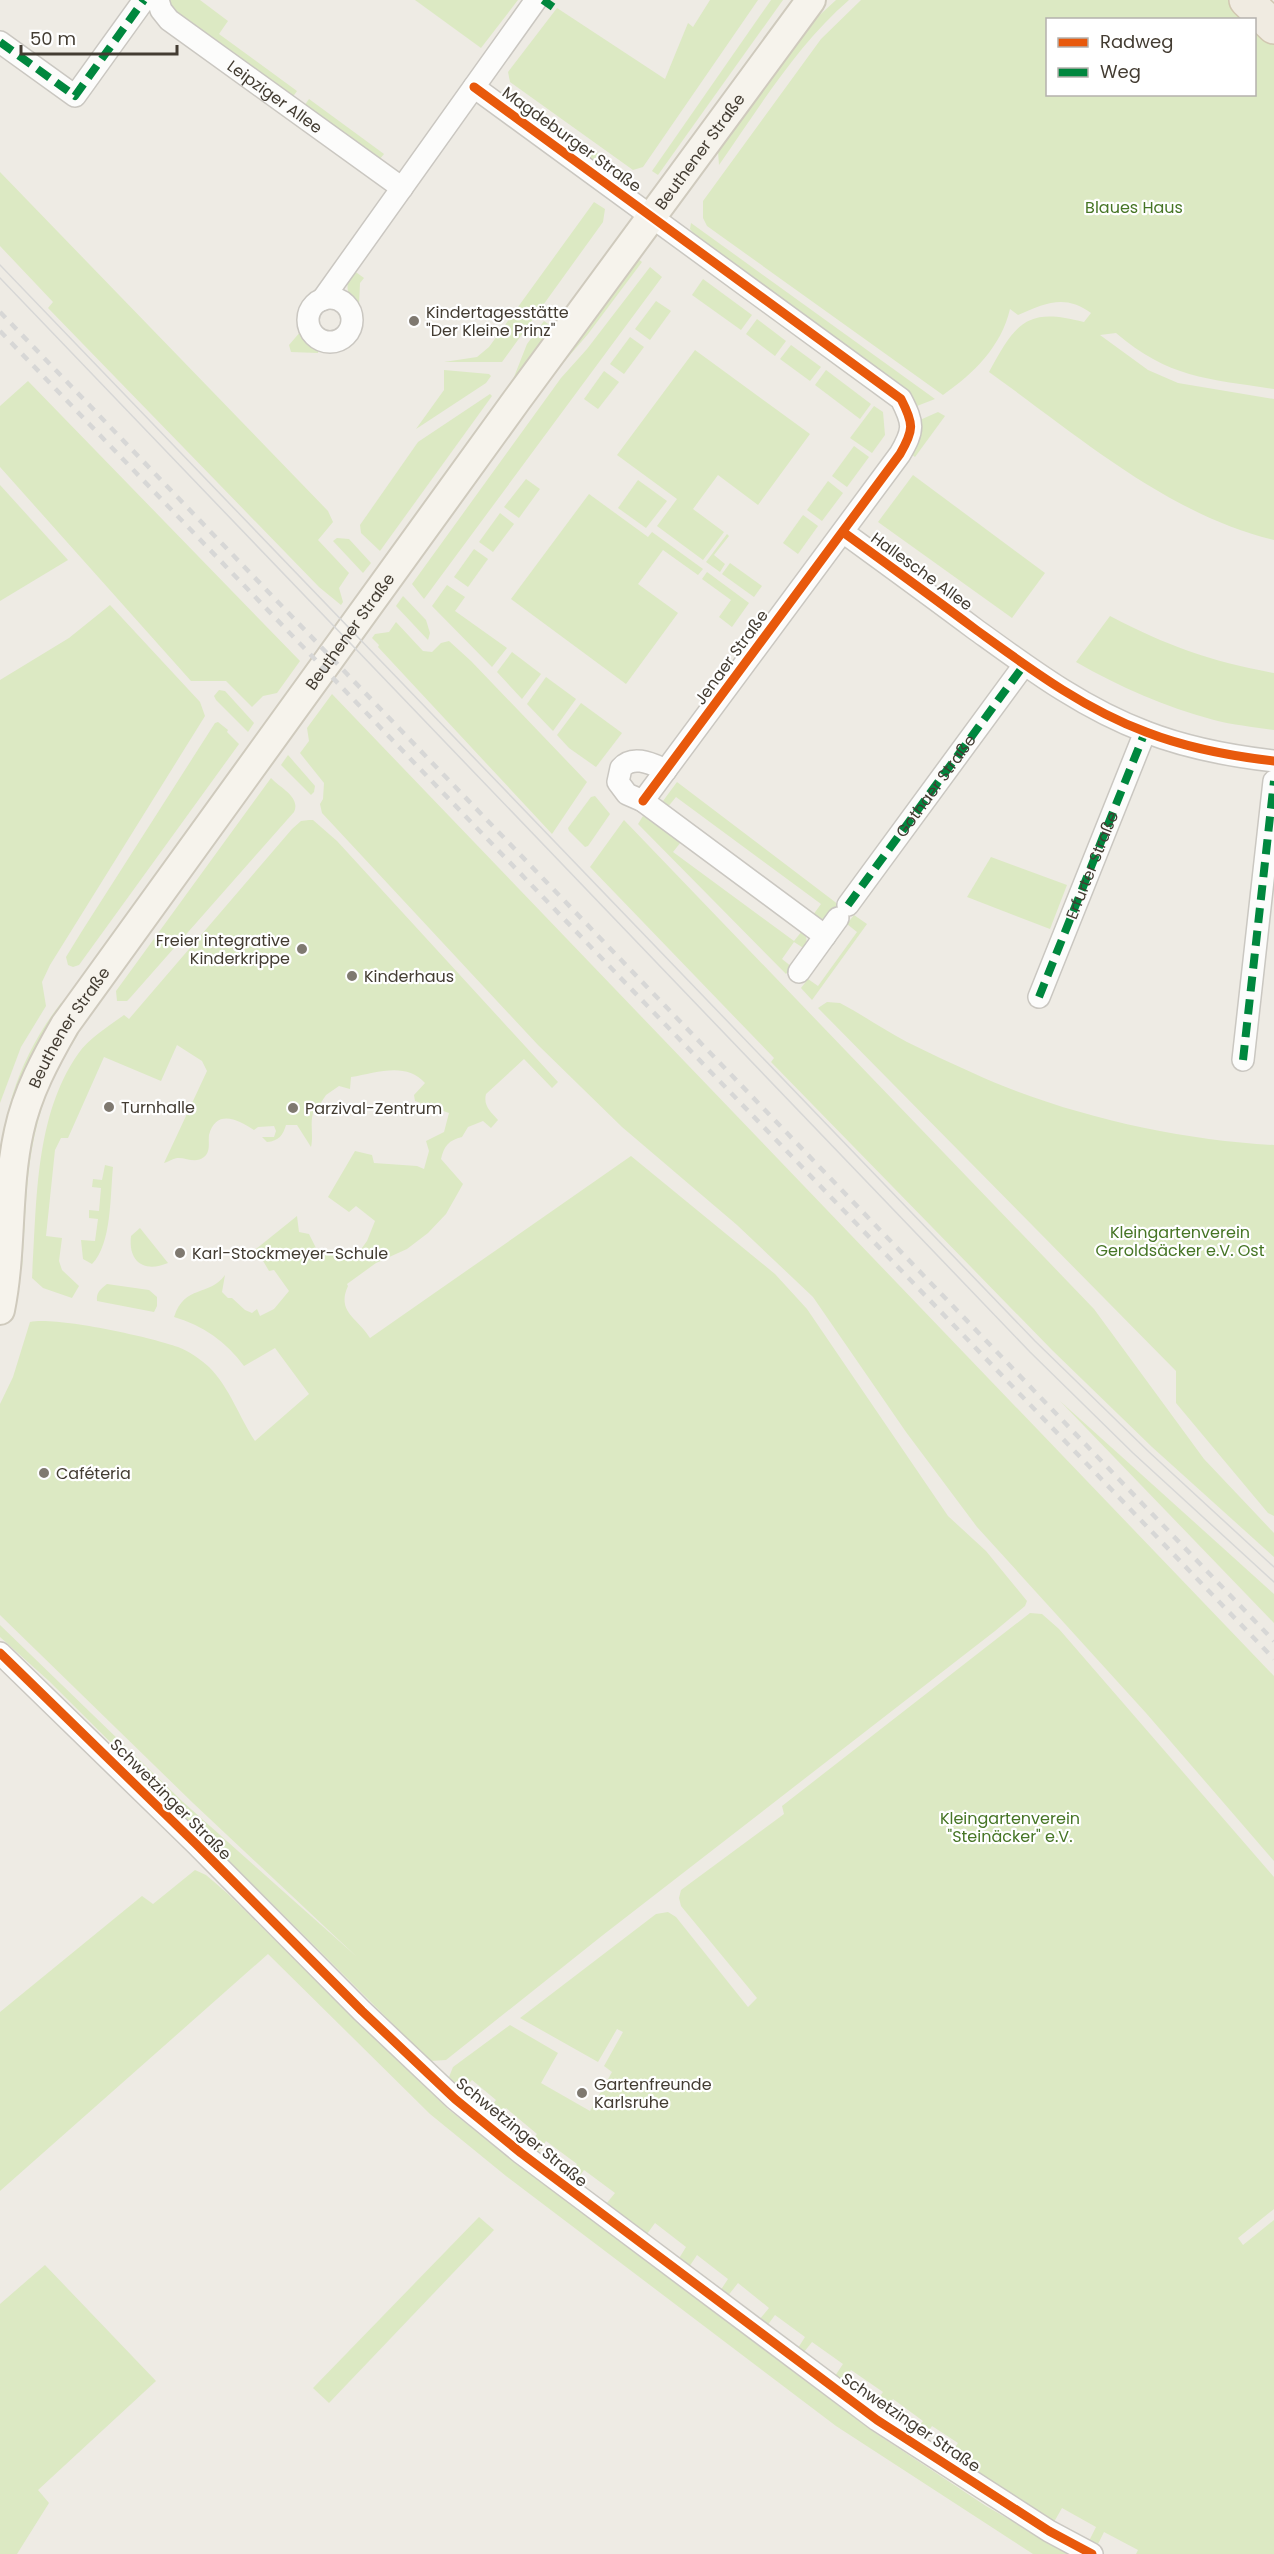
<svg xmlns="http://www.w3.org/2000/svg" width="1274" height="2554" viewBox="0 0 1274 2554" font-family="Poppins,sans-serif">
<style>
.green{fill:#dce9c3}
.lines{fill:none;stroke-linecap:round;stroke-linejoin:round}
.street-casing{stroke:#cac7c1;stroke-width:24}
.secondary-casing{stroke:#cfcabd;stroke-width:32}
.primary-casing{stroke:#d1c7b1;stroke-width:36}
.street{stroke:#fcfcfb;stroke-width:21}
.secondary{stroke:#f6f3ec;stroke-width:28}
.primary{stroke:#f0ebe1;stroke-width:33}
.tram{stroke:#d7d7d6;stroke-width:1.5}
.rail{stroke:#d7d7d6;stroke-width:4.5;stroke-dasharray:8 8;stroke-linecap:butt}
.quiet{stroke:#00873e;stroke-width:8;stroke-dasharray:15 8;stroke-linecap:butt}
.cycleway-casing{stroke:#fff;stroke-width:13}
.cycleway{stroke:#e8590c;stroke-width:9}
.poi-dot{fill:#7f7970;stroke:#fff;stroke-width:2}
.labels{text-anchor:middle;stroke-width:4.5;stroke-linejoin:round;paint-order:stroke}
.street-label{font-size:16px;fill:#433c32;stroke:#fff}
.park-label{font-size:16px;fill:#467525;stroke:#fff}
.poi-label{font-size:16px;fill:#433c32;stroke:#fff;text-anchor:start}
</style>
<rect width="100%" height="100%" fill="#eeebe4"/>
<g class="green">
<path d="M 166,0 L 200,0 L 228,21 L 219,34 L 297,91 L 292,98 L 174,12 Z"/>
<path d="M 415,0 L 518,0 L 481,48 Z"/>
<path d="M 710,0 L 758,0 L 643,167 L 633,170 L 510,82 L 508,72 L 557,8 L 665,79 L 688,23 L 693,27 Z"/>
<path d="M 771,0 L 783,0 L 658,175 L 652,171 Z"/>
<path d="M 836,0 L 849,0 C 796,46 759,108 719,165 L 718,151 L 811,23 Z"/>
<path d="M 861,0 L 1228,0 L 1249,19 L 1048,20 L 1048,94 L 1254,94 L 1255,24 L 1274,43 L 1274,389 C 1209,379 1168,378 1116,333 L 1100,335 L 1148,370 L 1178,383 L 1274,399 L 1274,540 C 1168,515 1076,434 989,372 C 1016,322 1027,307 1084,322 L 1091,313 C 1065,294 1046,303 1018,315 L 1010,309 C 1001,347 974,373 943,395 L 707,226 L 703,218 L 703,201 L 821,39 Z"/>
<path d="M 514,92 L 628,176 L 622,182 L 508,99 Z"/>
<path d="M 309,99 L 384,154 L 379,160 L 304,106 Z"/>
<path d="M 0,172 L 328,511 L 333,522 L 318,540 L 349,573 L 339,588 L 343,602 L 341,605 L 319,587 L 48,308 L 53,302 L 0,246 Z"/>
<path d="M 594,202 L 605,209 L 603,222 L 502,362 L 444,362 L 477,357 L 489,347 Z"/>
<path d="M 691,223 L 935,399 L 917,406 L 906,390 L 694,234 L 690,229 Z"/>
<path d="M 638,259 L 642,262 L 588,334 L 544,385 L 523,415 L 520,412 C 559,361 601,312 638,259 Z"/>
<path d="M 650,267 L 662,277 L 424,599 L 412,584 L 561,378 L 587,349 Z"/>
<path d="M 353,270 L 364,278 L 360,283 L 359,305 L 354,305 C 346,292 345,283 353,270 Z"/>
<path d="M 703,279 L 752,315 L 741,330 L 692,295 Z"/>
<path d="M 656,301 L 671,311 L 650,340 L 635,329 Z"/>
<path d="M 757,319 L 786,341 L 775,356 L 746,334 Z"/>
<path d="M 544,321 L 551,326 L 541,345 L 500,399 L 514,377 L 527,344 Z"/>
<path d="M 301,331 L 319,346 L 318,353 L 291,352 L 289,345 Z"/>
<path d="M 630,337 L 644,347 L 624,374 L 610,364 Z"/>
<path d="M 791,345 L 821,367 L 810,381 L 780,359 Z"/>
<path d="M 695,350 L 810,434 L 758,505 L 718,475 L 693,509 L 724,532 L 703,560 L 657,526 L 677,499 L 617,455 Z"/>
<path d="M 444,370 L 489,374 L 491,376 L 486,383 L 416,429 L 444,390 Z"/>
<path d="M 826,370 L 871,404 L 860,419 L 815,385 Z"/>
<path d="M 604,371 L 619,382 L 598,409 L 584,399 Z"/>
<path d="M 28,381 L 300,661 L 277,693 L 263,696 L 252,707 L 226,681 L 191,681 L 0,467 L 0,406 Z"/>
<path d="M 490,394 L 492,396 L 380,551 L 361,533 L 360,525 L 418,442 Z"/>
<path d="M 874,406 L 883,412 L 885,435 L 872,453 L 850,438 Z"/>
<path d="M 938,412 L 945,416 L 915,457 L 911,454 L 920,420 Z"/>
<path d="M 854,446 L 869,457 L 847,487 L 832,476 Z"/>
<path d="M 913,475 L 1045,573 L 1012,618 L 878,522 Z"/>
<path d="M 526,479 L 540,489 L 519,518 L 504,507 Z"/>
<path d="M 638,480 L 667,501 L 646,528 L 618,508 Z"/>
<path d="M 828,481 L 843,493 L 822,521 L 807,510 Z"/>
<path d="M 0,485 L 68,560 L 0,601 Z"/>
<path d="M 589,494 L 648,537 L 652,532 L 703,569 L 698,575 L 663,550 L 638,584 L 678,613 L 626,684 L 511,599 Z"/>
<path d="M 500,513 L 514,524 L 493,552 L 479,542 Z"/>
<path d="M 803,515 L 818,526 L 798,554 L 783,543 Z"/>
<path d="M 727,534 L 729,536 L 714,555 L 725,564 L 720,572 L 706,562 Z"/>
<path d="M 337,538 L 349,539 L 371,563 L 363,573 L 333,541 Z"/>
<path d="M 474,549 L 488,559 L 468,587 L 454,577 Z"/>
<path d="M 730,563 L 762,586 L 754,597 L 722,574 Z"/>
<path d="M 707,572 L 749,603 L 732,627 L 719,617 L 731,600 L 702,579 Z"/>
<path d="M 447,585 L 465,597 L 455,611 L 507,648 L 492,667 L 432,606 Z"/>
<path d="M 403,596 L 426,620 L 430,633 L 428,640 L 396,606 Z"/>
<path d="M 110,605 L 200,702 L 205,716 L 50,965 L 42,982 L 46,1006 L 21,1047 L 0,1103 L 0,680 L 69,638 Z"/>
<path d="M 1110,616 C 1168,646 1209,661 1274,673 L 1274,730 C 1254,727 1233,725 1214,720 C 1165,707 1120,687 1076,662 Z"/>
<path d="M 396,622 L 423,651 L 432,652 L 441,643 L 449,641 L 471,661 L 587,782 L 552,834 L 378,647 L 379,645 L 372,638 L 375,634 L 389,632 Z"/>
<path d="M 512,652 L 541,674 L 522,699 L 497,672 Z"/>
<path d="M 546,677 L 576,699 L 553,731 L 527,704 Z"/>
<path d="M 219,690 L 225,691 L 254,723 L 248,732 L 216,700 L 214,696 Z"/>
<path d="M 332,694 L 1274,1676 L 1274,1861 L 1146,1713 L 977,1527 L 906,1432 L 813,1297 L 737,1225 L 622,1127 L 538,1045 L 322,813 L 320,804 L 323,799 L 324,783 L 300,753 L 309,741 L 307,728 Z"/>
<path d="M 581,703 L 622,733 L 596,767 L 569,748 L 557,735 Z"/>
<path d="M 218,722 L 228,730 L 227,732 L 239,744 L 79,965 L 73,967 L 68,965 L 66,957 L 82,931 L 215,723 Z"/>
<path d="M 288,755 L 315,786 L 314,792 L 311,795 L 281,765 Z"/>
<path d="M 271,778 C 280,788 301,797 294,812 L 130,998 L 127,1001 L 117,1001 L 116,991 Z"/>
<path d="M 677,782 L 839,905 L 828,917 L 822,919 L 813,915 L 821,904 L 676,797 L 667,808 L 663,801 Z"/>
<path d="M 595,796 L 610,814 L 588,846 L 585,847 L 569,831 L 568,828 L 591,797 Z"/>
<path d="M 643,816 L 657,823 L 681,842 L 673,852 L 794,941 L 802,931 C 808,936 807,942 805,949 L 794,942 L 782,959 L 792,967 L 786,974 L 638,824 Z"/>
<path d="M 309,820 L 313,820 L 337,841 L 558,1082 L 552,1088 L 524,1059 L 486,1094 C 483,1106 491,1112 498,1120 L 491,1128 L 483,1121 L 468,1127 L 462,1137 C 449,1140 444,1146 441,1159 L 463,1184 L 446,1214 L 428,1233 L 407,1249 L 376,1263 L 347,1284 L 348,1286 C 336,1312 358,1318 370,1338 L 631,1156 L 775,1274 L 807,1309 L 948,1516 L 986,1551 L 1027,1601 L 1025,1606 L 995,1631 L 603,1935 L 446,2060 L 430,2061 L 49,1681 L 0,1637 L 0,1625 L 183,1802 L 357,1957 L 193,1803 L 0,1615 L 0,1404 L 13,1377 L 30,1322 C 55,1316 151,1337 178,1347 C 189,1351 200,1359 209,1367 C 230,1388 239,1417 255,1441 L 309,1394 L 275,1348 L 244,1366 C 226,1342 203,1325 174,1317 C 185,1284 209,1297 225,1275 L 222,1292 L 228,1298 L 232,1298 L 245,1310 L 252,1313 L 257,1309 L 260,1316 L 274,1309 L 289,1291 L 274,1270 L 269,1271 L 256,1249 L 297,1216 L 299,1232 L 309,1234 L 317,1250 L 335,1254 L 338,1260 L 354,1259 L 367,1241 L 375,1221 L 356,1206 L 349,1212 L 328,1197 L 355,1151 L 372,1155 L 374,1163 L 417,1166 L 424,1169 L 429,1151 L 426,1141 L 444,1132 L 449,1113 L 415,1101 L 414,1095 L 425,1083 C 406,1061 376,1073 351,1077 L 350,1089 L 339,1086 L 326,1095 L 316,1110 L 314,1110 C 309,1123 314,1135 311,1147 L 297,1125 L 286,1125 C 283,1135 279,1141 267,1142 L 262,1137 L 274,1137 L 276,1131 L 274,1126 L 258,1127 L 254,1130 C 239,1120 216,1108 209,1135 C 208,1143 211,1151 204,1157 C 195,1164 186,1157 177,1158 C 172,1159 168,1162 164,1163 L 207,1071 L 202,1061 L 177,1045 L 161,1081 L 104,1057 L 68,1138 L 61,1138 L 55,1150 L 46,1236 L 62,1238 L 59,1261 L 62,1270 L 79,1286 L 72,1298 L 43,1288 L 32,1278 C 37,1204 34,1117 78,1054 C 89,1038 109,1026 124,1015 L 129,1019 L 292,829 L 301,821 Z"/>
<path d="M 624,820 L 1094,1309 L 1204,1459 L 1274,1533 L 1274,1557 L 1152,1447 L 1052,1350 L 771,1062 L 774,1058 L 590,867 Z"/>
<path d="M 991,857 L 1067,885 L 1050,929 L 967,897 Z"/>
<path d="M 854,915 L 867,924 L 812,1000 L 801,988 L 808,979 L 818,986 L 857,932 L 847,924 Z"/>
<path d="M 64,1002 L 66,1003 L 0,1181 C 0,1115 20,1056 61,1003 Z"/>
<path d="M 827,1002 L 840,1003 C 863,1015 884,1030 907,1042 C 929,1053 951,1063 973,1073 C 1062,1114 1177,1140 1274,1145 L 1274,1516 L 1268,1513 L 1176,1403 L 1176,1371 L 818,1008 Z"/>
<path d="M 79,1033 C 64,1057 49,1083 41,1111 C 25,1161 26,1217 22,1270 L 19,1242 L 22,1185 L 35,1114 L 70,1037 Z"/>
<path d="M 105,1165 L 113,1167 C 110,1195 112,1244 92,1264 L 83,1259 L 81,1240 L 95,1241 L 98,1219 L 89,1218 L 89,1210 L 99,1211 L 101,1188 L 92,1187 L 93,1179 L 102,1180 Z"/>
<path d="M 140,1228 L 168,1263 C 144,1273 128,1262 131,1236 Z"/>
<path d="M 107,1284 L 149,1290 L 157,1297 L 157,1306 L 154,1312 L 97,1301 C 96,1292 101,1289 107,1284 Z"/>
<path d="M 1060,1401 L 1274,1594 L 1274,1623 Z"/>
<path d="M 1030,1613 L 1042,1614 L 1059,1629 L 1274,1877 L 1274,2209 L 1238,2238 L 1243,2245 L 1274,2220 L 1274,2554 L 1136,2554 L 1138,2550 L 1104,2532 L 1097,2546 L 1089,2541 L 1096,2527 L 1062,2508 L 1054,2522 L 950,2455 L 958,2443 L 932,2426 L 923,2439 L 915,2432 L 923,2421 L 893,2399 L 884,2411 L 874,2404 L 883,2392 L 851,2370 L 843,2381 L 835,2376 L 843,2364 L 812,2342 L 804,2352 L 798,2348 L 805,2337 L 775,2315 L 767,2326 L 759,2320 L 769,2308 L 738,2283 L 727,2297 L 720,2291 L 728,2279 L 697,2255 L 689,2267 L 678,2260 L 686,2247 L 655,2223 L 647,2234 L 606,2204 L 615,2193 L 584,2170 L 576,2181 L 568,2176 L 577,2164 L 546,2141 L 538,2153 L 528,2145 L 537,2134 L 506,2108 L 496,2119 L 487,2111 L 496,2100 L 472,2080 L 462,2091 L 449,2077 L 453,2067 L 510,2025 L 558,2053 L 541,2083 L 590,2111 L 612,2072 L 604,2066 L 623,2032 L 617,2029 L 598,2062 L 520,2018 L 656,1914 L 668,1912 L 676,1917 L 748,2007 L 757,1998 L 681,1906 L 679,1898 L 681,1890 L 784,1814 L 782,1806 Z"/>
<path d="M 195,1870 L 206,1875 L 227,1893 L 448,2109 L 524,2169 L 871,2430 L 986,2506 L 1069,2554 L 1033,2554 L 836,2426 L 506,2176 L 430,2114 L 268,1954 L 0,2191 L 0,2012 L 142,1896 L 153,1904 Z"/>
<path d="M 479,2217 L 494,2230 L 329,2403 L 313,2388 Z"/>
<path d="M 45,2265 L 156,2381 L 38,2490 L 49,2503 L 17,2554 L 0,2554 L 0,2304 Z"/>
</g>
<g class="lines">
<g class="street-casing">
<g id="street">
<path id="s1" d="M 158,0 L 161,10 L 169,20 L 402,188"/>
<path d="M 0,42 L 75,96 L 144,0"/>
<path d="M 474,87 L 901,399 C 914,424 914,430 900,454 L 643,801"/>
<circle cx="330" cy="320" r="22"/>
<path d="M 322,300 L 536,0"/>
<path d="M 843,532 C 887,564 931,596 975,629 C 1029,668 1082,708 1146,732 C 1187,748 1230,756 1274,761"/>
<path d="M 666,770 C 652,764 633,754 621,768 L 618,782 L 627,794 L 643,801 L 825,936"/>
<path id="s2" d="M 848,905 L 1024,665"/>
<path d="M 799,972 L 838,918"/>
<path d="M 1039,997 L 1145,732"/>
<path d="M 1243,1060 L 1274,781"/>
<path d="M 0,1653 L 196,1844 L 362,2011 L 455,2099 L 521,2153 L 877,2420 L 1049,2531 L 1092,2554"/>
</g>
</g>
<g class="secondary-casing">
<g id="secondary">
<path id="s3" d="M 0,1310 C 12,1251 6,1189 19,1131 C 27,1093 46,1058 65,1025 L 516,401 L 811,0"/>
</g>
</g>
<g class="primary-casing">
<path id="primary" d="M 1246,0 L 1274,27"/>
</g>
<use href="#street" class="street"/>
<use href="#secondary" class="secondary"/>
<use href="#primary" class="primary"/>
<g class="tram">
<path d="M 0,265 L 1035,1341 L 1149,1452 L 1274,1567"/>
<path d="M 0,278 L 1030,1352 L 1133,1453 L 1274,1582"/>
</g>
<g class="rail">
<path d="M 0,312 L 1274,1641"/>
<path d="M 0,331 L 1274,1659"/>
</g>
<g class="quiet">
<path d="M 543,0 L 553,7"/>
<path d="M 0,42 L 75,96 L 144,0"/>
<path d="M 848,905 L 1024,665"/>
<path id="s4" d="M 1039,997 L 1145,732"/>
<path d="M 1243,1060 L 1274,781"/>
</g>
<g class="cycleway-casing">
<g id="cycleway">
<path d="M 474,87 L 901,399 C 914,424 914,430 900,454 L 643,801"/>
<path d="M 843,532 C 887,564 931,596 975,629 C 1029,668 1082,708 1146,732 C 1187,748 1230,756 1274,761"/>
<path d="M 0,1653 L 196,1844 L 362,2011 L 455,2099 L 521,2153 L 877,2420 L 1049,2531 L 1092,2554"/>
</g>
</g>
<use href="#cycleway" class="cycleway"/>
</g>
<g class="poi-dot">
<circle cx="414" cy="321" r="6"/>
<circle cx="302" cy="949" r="6"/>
<circle cx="352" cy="976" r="6"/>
<circle cx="109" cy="1107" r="6"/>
<circle cx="293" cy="1108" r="6"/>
<circle cx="180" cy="1253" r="6"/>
<circle cx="44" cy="1473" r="6"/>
<circle cx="582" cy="2093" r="6"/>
</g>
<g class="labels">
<g class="street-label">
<text dy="6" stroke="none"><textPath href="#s1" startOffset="154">Leipziger Allee</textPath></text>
<text transform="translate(572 139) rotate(36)" y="6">Magdeburger Straße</text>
<text dy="6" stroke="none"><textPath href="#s3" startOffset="1376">Beuthener Straße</textPath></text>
<text transform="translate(922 571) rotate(36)" y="6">Hallesche Allee</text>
<text dy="6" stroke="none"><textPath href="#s3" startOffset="782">Beuthener Straße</textPath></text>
<text transform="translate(731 657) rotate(-54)" y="6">Jenaer Straße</text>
<text dy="6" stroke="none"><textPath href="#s2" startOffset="148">Gothaer Straße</textPath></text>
<text dy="6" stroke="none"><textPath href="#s4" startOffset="142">Erfurter Straße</textPath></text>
<text dy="6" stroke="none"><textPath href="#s3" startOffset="296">Beuthener Straße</textPath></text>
<text transform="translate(171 1799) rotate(45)" y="6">Schwetzinger Straße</text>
<text transform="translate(522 2132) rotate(39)" y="6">Schwetzinger Straße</text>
<text transform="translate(911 2422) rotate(34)" y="6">Schwetzinger Straße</text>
</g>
<g class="park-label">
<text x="1134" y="213">Blaues Haus</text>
<text x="1180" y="1238">Kleingartenverein<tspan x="1180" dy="18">Geroldsäcker e.V. Ost</tspan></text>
<text x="1010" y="1824">Kleingartenverein<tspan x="1010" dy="18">"Steinäcker" e.V.</tspan></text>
</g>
<g class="poi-label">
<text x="426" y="318">Kindertagesstätte<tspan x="426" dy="18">"Der Kleine Prinz"</tspan></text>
<text x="290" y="946" text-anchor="end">Freier integrative<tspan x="290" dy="18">Kinderkrippe</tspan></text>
<text x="364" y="982">Kinderhaus</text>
<text x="121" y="1113">Turnhalle</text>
<text x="305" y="1114">Parzival-Zentrum</text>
<text x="192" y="1259">Karl-Stockmeyer-Schule</text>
<text x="56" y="1479">Caféteria</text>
<text x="594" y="2090">Gartenfreunde<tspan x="594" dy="18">Karlsruhe</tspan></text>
</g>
</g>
<rect x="1046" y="18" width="210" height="78" fill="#ffffff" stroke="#b4b1ad" stroke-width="1.5"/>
<rect x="1058" y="38" width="30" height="9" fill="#e8590c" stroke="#b4b1ad" stroke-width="1.5"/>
<text x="1100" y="48" font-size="18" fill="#433c32">Radweg</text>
<rect x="1058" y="68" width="30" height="9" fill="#00873e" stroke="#b4b1ad" stroke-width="1.5"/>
<text x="1100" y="78" font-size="18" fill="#433c32">Weg</text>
<path d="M21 45v9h156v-9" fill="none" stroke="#433c32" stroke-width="3"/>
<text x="30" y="45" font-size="18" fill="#433c32" stroke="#ffffff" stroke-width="4.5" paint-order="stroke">50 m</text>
</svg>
